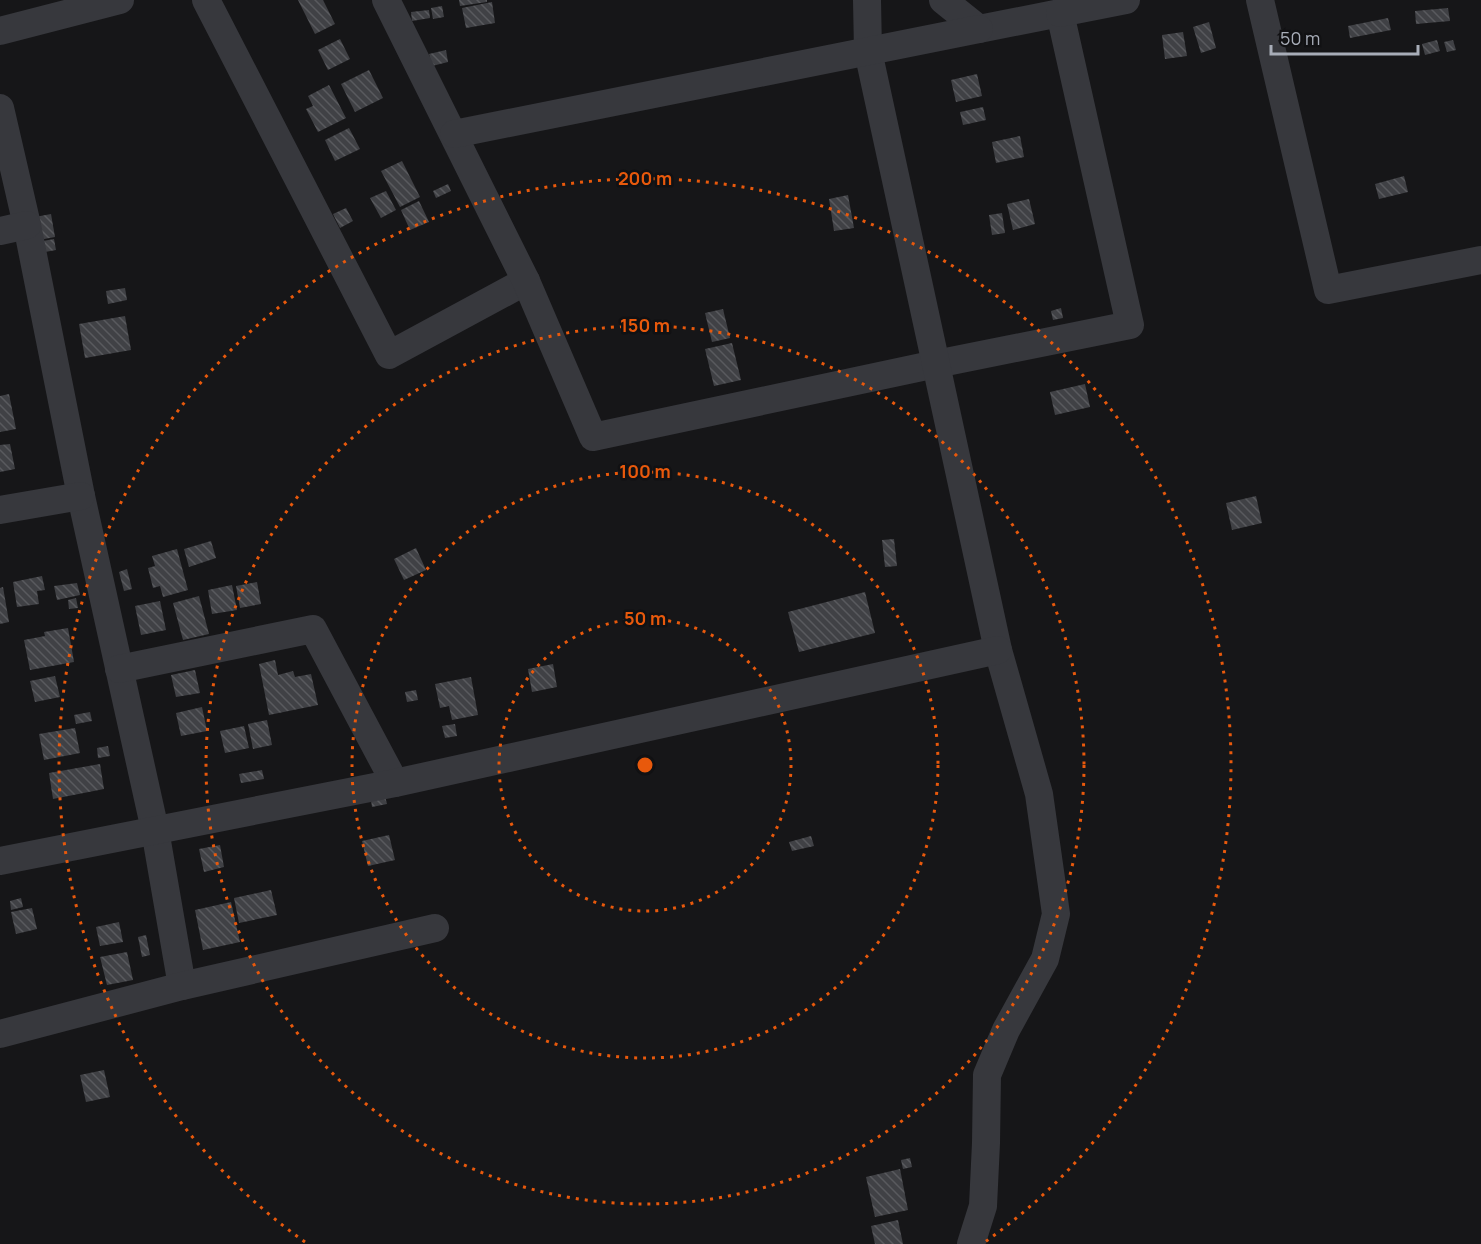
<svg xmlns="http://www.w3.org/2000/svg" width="1481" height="1244" viewBox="0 0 1481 1244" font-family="Manrope,sans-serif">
<defs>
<pattern id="building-back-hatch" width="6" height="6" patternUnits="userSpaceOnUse" patternTransform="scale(1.5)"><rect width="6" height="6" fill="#404145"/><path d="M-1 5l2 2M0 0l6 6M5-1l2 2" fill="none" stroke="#595a5e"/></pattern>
</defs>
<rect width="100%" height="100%" fill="#161618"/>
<g fill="url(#building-back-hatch)">
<path d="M298,0H323L335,24L315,34Z"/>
<path d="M459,0H487V2L460,6Z"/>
<path d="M492,2L495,23L466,28L462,8Z"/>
<path d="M442,6L444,17L433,19L431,8Z"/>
<path d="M1448,8L1450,21L1416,24L1415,11Z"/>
<path d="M429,10L430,18L412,21L411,12Z"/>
<path d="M1388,18L1391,30L1350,38L1348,26Z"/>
<path d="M1209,22L1216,48L1201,53L1193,27Z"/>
<path d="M1183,32L1187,56L1165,59L1162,35Z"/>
<path d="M340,39L350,59L328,70L318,50Z"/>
<path d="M1437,40L1440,51L1425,55L1422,44Z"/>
<path d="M1453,40L1456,50L1447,52L1444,42Z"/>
<path d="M446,50L448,62L432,66L429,54Z"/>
<path d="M369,70L383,98L355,112L341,84Z"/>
<path d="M977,74L982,96L956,102L951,80Z"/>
<path d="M329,85L346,118L318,132L306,109L313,106L308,96Z"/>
<path d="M983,107L986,120L963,125L960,112Z"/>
<path d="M349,128L360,149L335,161L325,140Z"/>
<path d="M1020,136L1024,157L996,163L992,142Z"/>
<path d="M402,161L420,197L400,207L381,171Z"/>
<path d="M1404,176L1408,192L1379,199L1375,184Z"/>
<path d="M448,184L451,191L436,198L433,191Z"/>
<path d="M386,191L396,210L381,218L370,198Z"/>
<path d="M848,195L854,228L834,231L829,199Z"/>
<path d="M1029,199L1035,224L1013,230L1007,204Z"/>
<path d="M419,201L429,222L410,230L401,210Z"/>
<path d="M346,208L353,221L340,228L333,214Z"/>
<path d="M1002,213L1005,233L992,235L989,215Z"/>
<path d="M51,214L55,237L39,240L35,217Z"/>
<path d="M54,239L56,250L45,252L43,241Z"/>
<path d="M125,288L127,300L108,304L106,291Z"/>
<path d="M1061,308L1063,318L1053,320L1051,311Z"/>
<path d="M723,309L730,338L712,342L705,313Z"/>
<path d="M125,316L131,350L85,358L79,324Z"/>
<path d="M732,343L741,380L714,386L705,349Z"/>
<path d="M1085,384L1090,407L1055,415L1050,392Z"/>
<path d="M9,394L16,429L0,432V396Z"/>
<path d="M10,444L15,469L0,472V445Z"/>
<path d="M1256,496L1262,523L1232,530L1226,503Z"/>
<path d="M894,539L897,566L885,567L882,540Z"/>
<path d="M211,541L216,558L189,567L184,549Z"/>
<path d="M416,548L426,570L404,580L394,559Z"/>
<path d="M177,549L188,590L163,597L160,586L153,588L148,568L155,566L152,556Z"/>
<path d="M127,569L132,589L124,591L119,572Z"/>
<path d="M42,576L45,590L37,591L39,604L17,607L13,582Z"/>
<path d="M257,582L261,604L240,608L236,586Z"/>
<path d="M77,583L80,595L57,600L54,586Z"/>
<path d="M232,585L237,610L212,614L208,590Z"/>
<path d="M3,587L9,622L0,624V588Z"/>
<path d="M865,592L875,633L799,652L788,612Z"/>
<path d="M199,596L209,634L183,640L173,603Z"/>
<path d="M76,598L78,608L69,609L68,600Z"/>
<path d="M160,601L166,630L141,635L135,606Z"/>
<path d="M68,628L74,662L30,670L24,640L45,636L44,632Z"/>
<path d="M275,660L278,675L293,671L295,677L311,674L318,705L269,715L259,664Z"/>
<path d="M553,664L557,687L532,692L528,669Z"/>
<path d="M195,670L200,693L176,697L171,675Z"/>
<path d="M55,676L60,697L35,702L30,681Z"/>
<path d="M471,677L478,715L452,720L449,706L440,708L435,684Z"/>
<path d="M416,690L418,700L407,702L405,692Z"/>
<path d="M202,707L207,731L181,736L176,713Z"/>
<path d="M90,712L92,721L76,724L74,715Z"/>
<path d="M267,720L272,745L253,749L248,724Z"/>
<path d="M455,724L457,736L445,738L442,726Z"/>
<path d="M244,726L249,748L225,753L220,731Z"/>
<path d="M75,728L80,753L44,760L39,734Z"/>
<path d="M108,746L110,756L98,758L97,748Z"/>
<path d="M100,764L104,789L53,799L49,773Z"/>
<path d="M262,770L264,779L241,783L239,774Z"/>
<path d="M385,796L387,804L372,807L371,800Z"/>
<path d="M389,835L395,860L368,866L362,841Z"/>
<path d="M811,836L814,846L792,851L789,842Z"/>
<path d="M220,845L224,867L204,872L199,849Z"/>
<path d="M271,890L277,915L239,923L234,898Z"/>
<path d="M21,898L23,907L11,910L10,901Z"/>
<path d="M231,902L240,942L203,950L195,910Z"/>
<path d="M32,908L37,929L16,934L11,912Z"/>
<path d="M119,922L123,942L100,946L96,927Z"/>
<path d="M146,935L150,955L142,957L138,937Z"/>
<path d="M127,952L133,980L107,985L100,957Z"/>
<path d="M104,1070L110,1097L86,1102L80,1075Z"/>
<path d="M910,1158L912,1167L903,1169L901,1160Z"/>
<path d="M900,1169L908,1210L875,1217L866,1177Z"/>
<path d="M898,1220L903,1244H875L871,1226Z"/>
</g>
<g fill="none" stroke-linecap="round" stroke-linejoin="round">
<g stroke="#37383d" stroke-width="28">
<path d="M206,0L389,355L526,281"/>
<path d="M386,0L526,281L593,437L936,364L1130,325L1060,13L979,29L943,0"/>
<path d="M867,0L868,51L998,650L1039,794L1056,914L1045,959L1006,1030L987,1075L986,1143L983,1206L971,1244"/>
<path d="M1260,0L1328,290L1481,260"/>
<path d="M1060,13L1126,0"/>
<path d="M0,31L120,0"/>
<path d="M0,108L27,225L81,496L155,830L182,986"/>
<path d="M454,134L979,29"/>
<path d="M0,231L27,225"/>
<path d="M0,510L81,496"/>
<path d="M119,669L313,629L395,783"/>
<path d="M0,861L395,783L998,650"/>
<path d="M0,1034L182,986L435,928"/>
</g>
</g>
<g fill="none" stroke="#e8590c" stroke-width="3" stroke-dasharray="3 6">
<circle cx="645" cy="765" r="146"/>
<circle cx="645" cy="765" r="293"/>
<circle cx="645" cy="765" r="439"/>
<path d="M305 1242A586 586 0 1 1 985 1242"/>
</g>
<circle cx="645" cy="765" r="9" fill="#e8590c" stroke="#111113" stroke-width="3"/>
<g font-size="18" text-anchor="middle" font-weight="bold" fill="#e8590c" stroke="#111113" stroke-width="5" stroke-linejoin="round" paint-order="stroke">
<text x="645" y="185">200 m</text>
<text x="645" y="332">150 m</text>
<text x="645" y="478">100 m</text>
<text x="645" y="625">50 m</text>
</g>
<path d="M1271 45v9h147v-9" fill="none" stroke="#a8adb8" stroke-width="3"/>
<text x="1280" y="45" font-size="18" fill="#a8adb8" stroke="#111113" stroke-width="4.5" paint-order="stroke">50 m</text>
</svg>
